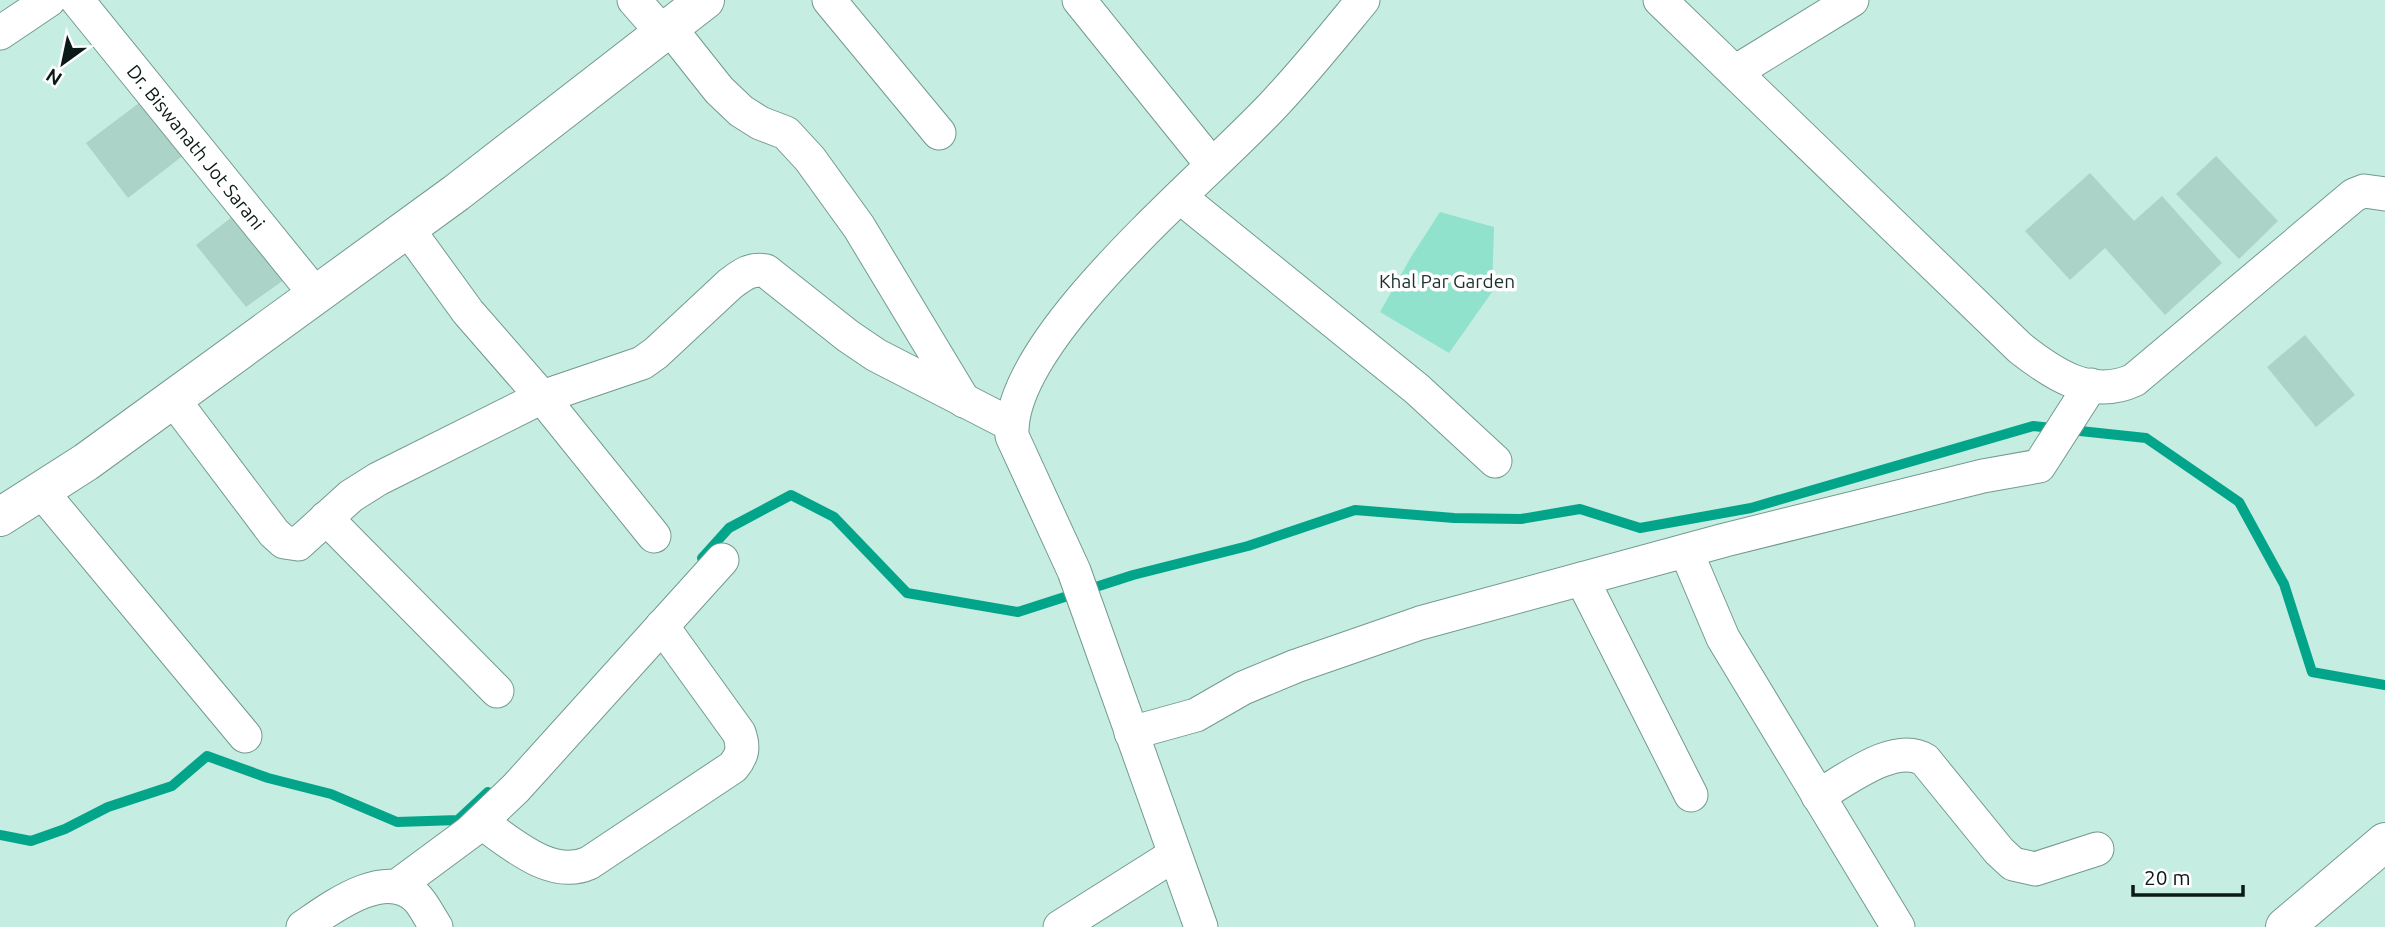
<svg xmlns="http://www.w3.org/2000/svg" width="2385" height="927" viewBox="0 0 2385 927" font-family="Ubuntu,sans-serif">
<rect width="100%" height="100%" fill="#c5ede1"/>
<path fill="#91e2cc" d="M1440,212L1494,227L1492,292L1449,353L1380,312L1411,257Z"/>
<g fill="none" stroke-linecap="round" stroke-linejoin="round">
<g stroke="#03a58a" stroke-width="10">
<path d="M702,558L729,528L791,495L834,517L907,593L1018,612L1133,575L1248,546L1355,510L1454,518L1521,519L1580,509L1640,528L1751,508L2033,426L2146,438L2239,502L2284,584L2312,672L2385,685"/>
<path d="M0,835L31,841L65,829L108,807L172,786L207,756L268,778L331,794L397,822L458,820L488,792"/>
</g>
</g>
<g fill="#acd3c7">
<path d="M147,97L189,151L128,198L86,143Z"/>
<path d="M2216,156L2278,221L2239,259L2176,194Z"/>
<path d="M2090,173L2134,221L2162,196L2222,263L2165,315L2105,248L2070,280L2025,231Z"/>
<path d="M237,213L288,277L246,307L196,245Z"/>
<path d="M2305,335L2355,395L2316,427L2267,367Z"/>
</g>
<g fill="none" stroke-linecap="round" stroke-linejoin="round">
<defs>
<g id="street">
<path d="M77,0L316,295"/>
<path d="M634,0L663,33"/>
<path d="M829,0L939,133"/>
<path d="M1079,0L1212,165"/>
<path d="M1660,0L2020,348C2053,374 2091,400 2134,380L2354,195L2364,191L2385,194"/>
<path d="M669,27L719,90L741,111L760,123L786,133L810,159L859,227L964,401"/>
<path d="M0,33L49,0"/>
<path d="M1735,72L1852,0"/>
<path d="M1180,197L1417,389L1495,461"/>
<path d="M407,228L468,312L542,397L654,536"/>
<path d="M173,399L274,533L284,542L298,544L351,496L378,479L542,397L642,363L656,353L730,284C742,275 750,268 766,271L848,336L876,355L1012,425"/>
<path d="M41,491L245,736"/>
<path d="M326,518L497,691"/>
<path d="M1686,551L1723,638L1898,927"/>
<path d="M1582,579L1691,795"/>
<path d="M1131,733L1196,715L1243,688L1296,666L1420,623L1725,540L1983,476L2039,466L2091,385"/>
<path d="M1818,796C1845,781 1895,741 1925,760L1999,851L2013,864L2035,869L2097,849"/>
<path d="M481,822C511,843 551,880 589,863L733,767C743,755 744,747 739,733L662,626"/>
<path d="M397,886L470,832L516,788L722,560"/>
<path d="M303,927C331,908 387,865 418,899C425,907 430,918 436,927"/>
<path d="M1060,927L1174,855"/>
<path d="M1201,927L1074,571L1012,436C1007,337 1212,173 1277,101C1307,69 1335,34 1363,0"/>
</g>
<g id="secondary">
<path d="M0,517L86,462L456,193L705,0"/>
<path d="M2285,927L2385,842"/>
</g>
</defs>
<use href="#street" stroke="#749a8f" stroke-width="35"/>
<use href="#secondary" stroke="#749a8f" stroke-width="40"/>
<use href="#street" stroke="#fff" stroke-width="33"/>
<use href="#secondary" stroke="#fff" stroke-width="38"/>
</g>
<g text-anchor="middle" stroke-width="7" stroke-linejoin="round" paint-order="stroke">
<g font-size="19" fill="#0b1a16" stroke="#fff">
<text transform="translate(196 147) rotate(51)" y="7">Dr. Biswanath Jot Sarani</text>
</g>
<g font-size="19" fill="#1b312b" stroke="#fff">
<text x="1447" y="288">Khal Par Garden</text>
</g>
</g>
<g transform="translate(63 63) rotate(213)" stroke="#ffffff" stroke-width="5" paint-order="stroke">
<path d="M0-5L12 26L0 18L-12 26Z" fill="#0b1a16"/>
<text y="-10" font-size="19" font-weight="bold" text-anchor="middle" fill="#0b1a16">N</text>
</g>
<path d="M2133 885v10h110v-10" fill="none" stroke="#0b1a16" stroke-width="3.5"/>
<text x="2144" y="885" font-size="21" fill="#0b1a16" stroke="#ffffff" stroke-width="5" paint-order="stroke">20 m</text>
</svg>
